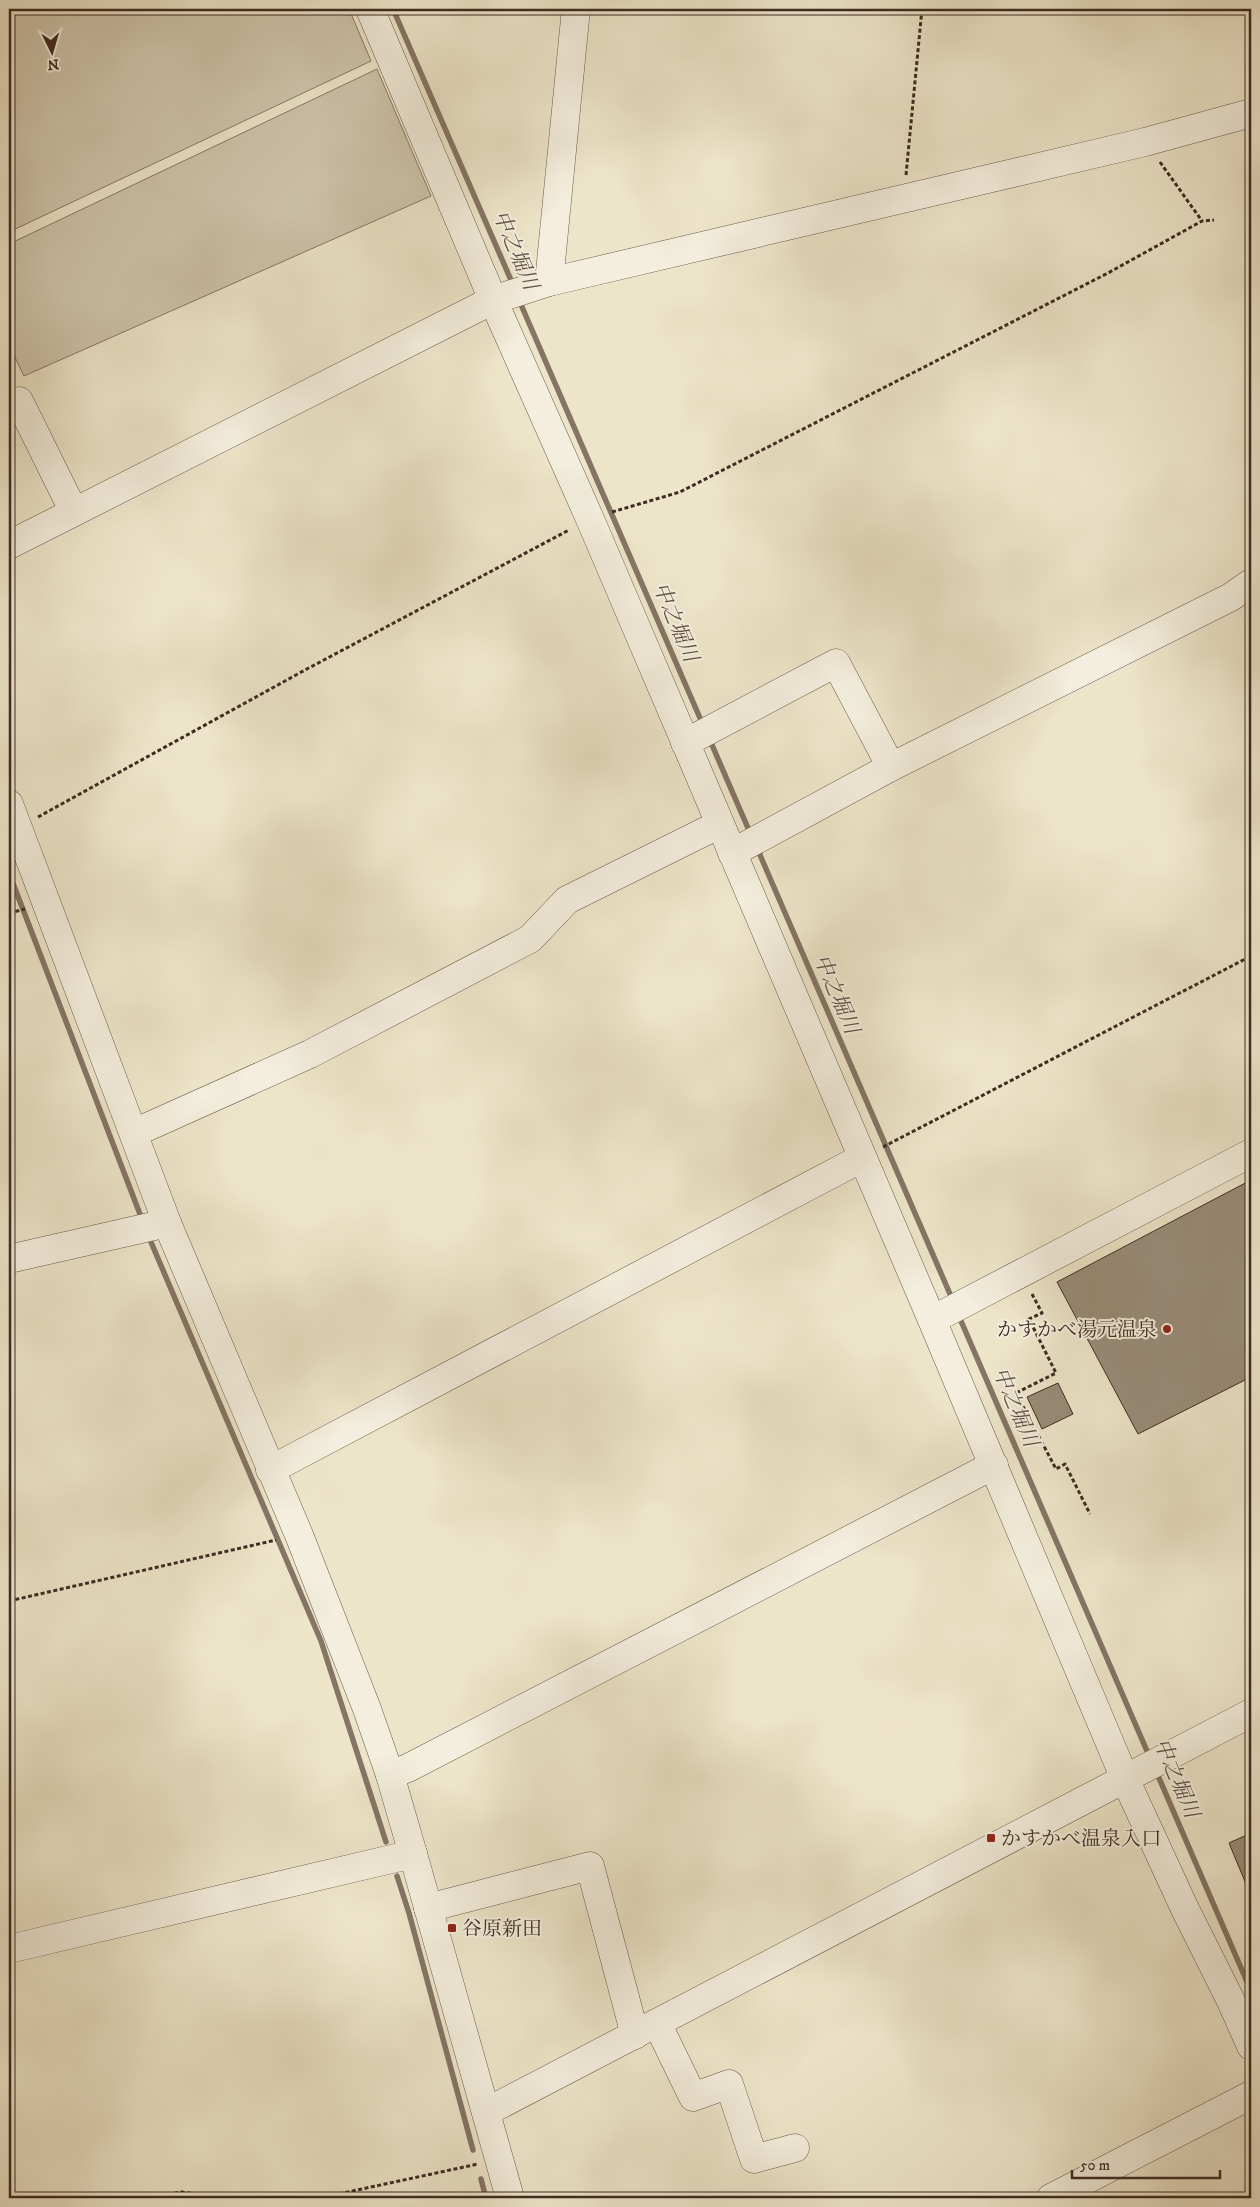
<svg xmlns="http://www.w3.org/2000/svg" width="1260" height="2207" viewBox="0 0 1260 2207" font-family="'IM FELL DW Pica','Noto Serif JP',serif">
<rect width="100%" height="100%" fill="#ede5ca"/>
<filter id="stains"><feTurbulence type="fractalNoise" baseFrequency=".004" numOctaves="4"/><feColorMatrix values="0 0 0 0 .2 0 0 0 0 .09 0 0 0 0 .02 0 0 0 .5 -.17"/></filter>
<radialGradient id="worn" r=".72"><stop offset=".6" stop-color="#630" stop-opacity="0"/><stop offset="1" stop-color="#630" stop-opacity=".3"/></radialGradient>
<g fill="#cfc5ad" stroke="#867868">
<path d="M9,9H349L371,61L9,232Z"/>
<path d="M377,69L431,196L24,376L9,345V244Z"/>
</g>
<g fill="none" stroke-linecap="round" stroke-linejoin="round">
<g stroke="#847565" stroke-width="5.5">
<path d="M393,9L514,287"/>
<path d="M519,300L703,725"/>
<path d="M709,738L751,835"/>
<path d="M757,848L953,1301"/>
<path d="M9,873L143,1222"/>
<path d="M148,1235L321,1641L386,1842"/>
<path d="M958,1314L1150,1758"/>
<path d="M1156,1771L1251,1991"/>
<path d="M397,1876L409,1913L473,2150"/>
<path d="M481,2179L486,2198"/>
</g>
</g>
<g fill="#998c79" stroke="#3e2b22">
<path d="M1251,1180V1377L1138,1434L1057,1282Z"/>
<path d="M1058,1383L1073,1414L1042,1429L1027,1397Z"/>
<path d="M1251,1833V1896L1229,1843Z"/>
</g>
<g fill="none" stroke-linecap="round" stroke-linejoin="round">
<defs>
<g id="minor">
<path d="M370,9L493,300L590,519L932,1320L1125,1779L1185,1909L1231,2001L1251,2046"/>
<path d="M549,282L576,9"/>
<path d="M9,407L19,401L74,512"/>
<path d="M9,545L493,300L549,282L1145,142L1251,113"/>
<path d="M685,743L836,663L891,767"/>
<path d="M9,804L167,1223L299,1535L367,1709L390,1775L413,1854L510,2198"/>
<path d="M732,853L891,767L1231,597L1251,583"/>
<path d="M134,1133L310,1054L530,939L567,900L720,824"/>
<path d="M9,1259L167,1223"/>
<path d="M932,1320L1251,1153"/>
<path d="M270,1470L862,1158"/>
<path d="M390,1775L408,1768L994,1465"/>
<path d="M428,1908L590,1866L635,2035"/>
<path d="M9,1949L413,1854"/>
<path d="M657,2023L693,2097L729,2084L754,2159L795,2148"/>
<path d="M486,2112L1251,1713"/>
<path d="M1051,2198L1251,2095"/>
</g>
</defs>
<use href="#minor" stroke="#6a5a4c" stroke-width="29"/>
<g stroke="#3e2b22" stroke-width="3" stroke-dasharray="4 2.5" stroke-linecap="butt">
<path d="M1250,91L1251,74"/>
<path d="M1160,162L1202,221"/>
<path d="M906,175L922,9"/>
<path d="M612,512L680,492L1108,273L1202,221L1214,220"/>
<path d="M38,817L305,670L569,530"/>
<path d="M9,913L25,909"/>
<path d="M883,1147L1251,956"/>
<path d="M1032,1294L1042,1313L1029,1319L1056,1373L1016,1393L1056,1469L1065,1464L1090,1514"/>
<path d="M9,1601L276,1540"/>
<path d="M142,2198L182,2192L222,2198"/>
<path d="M320,2198L478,2164"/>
</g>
<use href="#minor" stroke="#f3eedd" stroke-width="28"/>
</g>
<g fill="#8f2418" stroke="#f3eedd" stroke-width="2">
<circle cx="1167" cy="1329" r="5"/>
<rect x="986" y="1833" width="10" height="10" rx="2.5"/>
<rect x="447" y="1923" width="10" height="10" rx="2.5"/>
</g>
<g text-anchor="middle" stroke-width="4" stroke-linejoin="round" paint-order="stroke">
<g font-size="20" fill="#3e2b22" stroke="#f3eedd" text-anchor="start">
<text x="1157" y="1336" text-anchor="end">かすかべ湯元温泉</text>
<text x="1001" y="1845">かすかべ温泉入口</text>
<text x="462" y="1935">谷原新田</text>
</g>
<g font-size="21" font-style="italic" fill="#615043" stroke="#f3eedd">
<text transform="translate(516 250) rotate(67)" y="7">中之堀川</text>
<text transform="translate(676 622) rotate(67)" y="7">中之堀川</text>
<text transform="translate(837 994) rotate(67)" y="7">中之堀川</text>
<text transform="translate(1016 1407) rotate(67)" y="7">中之堀川</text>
<text transform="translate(1177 1778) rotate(67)" y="7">中之堀川</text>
</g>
</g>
<rect width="1260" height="2207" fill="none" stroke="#ede5ca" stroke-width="30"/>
<rect x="10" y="10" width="1240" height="2187" fill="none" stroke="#3e2b22" stroke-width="2.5"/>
<rect x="15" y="15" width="1230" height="2177" fill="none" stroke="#3e2b22"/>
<g transform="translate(52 52) rotate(175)" stroke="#f3eedd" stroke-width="4" paint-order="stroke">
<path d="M0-4L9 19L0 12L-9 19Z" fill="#3e2b22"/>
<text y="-8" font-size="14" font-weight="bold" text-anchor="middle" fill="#3e2b22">N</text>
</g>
<path d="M1072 2170v8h148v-8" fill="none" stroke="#3e2b22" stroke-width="2.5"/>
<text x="1080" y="2170" font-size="15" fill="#3e2b22" stroke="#f3eedd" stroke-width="4" paint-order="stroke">50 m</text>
<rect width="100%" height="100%" filter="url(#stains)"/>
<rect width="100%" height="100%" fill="url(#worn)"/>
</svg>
